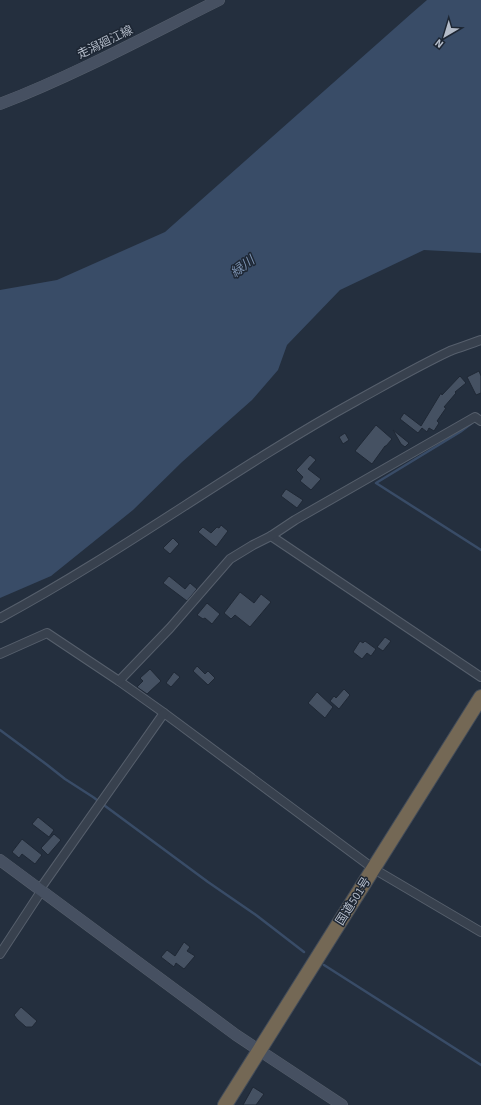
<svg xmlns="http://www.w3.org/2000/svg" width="481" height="1105" viewBox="0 0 481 1105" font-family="'Source Sans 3','Noto Sans JP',sans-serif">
<rect width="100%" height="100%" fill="#242f3e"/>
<path fill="#394c67" d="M427,0H481V253L424,250L340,290L287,345L278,370L252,400L182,462L133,510L51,576L0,598V290L57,280L165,232L412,13Z"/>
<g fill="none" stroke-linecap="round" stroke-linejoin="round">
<g stroke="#394c67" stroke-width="2.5">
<path d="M472,423L460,432L376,483L481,550"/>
<path d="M0,730L46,764L65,779L93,797L208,882L256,915L304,952"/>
<path d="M324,965L481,1065"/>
</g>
</g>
<g fill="#455162" stroke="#1f2835">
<path d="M479,371L481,376V393L476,395L467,377Z"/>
<path d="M460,376L466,383L455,392L456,393L444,407L446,408L437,421L439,423L434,431L429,428L427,432L422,428L418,433L400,419L404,413L421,426L441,393L442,395Z"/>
<path d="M376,425L392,439L386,446H385L372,464L355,451Z"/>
<path d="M393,430L409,443L405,447L401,444Z"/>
<path d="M345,433L349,440L343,444L339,437Z"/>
<path d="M310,455L316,460L308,469L321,479L311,490L300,481L303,477L296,470Z"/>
<path d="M286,489L303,500L297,508L281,496Z"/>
<path d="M221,525L228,531L216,547L198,532L203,527L211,533L217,527L219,528Z"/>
<path d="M173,538L179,544L170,554L163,548Z"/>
<path d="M169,576L185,589L190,583L197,589L187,601L163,583Z"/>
<path d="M240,592L254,603L261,594L271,602L250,627L235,615L231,619L224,613Z"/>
<path d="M207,603L220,614L212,624L205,618L203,619L197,615Z"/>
<path d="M385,637L391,641L383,651L377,647Z"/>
<path d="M360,641L363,643L365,641L376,649L371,656L367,653L362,659L353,652Z"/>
<path d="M197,666L205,674L208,671L215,678L208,685L193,671Z"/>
<path d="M150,669L161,681L147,694L137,687L143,681L140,678Z"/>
<path d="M174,672L180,677L171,687L166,683Z"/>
<path d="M344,689L350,695L339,709L330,701L334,696L336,698Z"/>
<path d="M317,692L333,707L325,718L308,703Z"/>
<path d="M38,817L54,830L49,837L32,824Z"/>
<path d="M54,834L61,840L48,855L41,848Z"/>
<path d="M22,839L42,855L35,864L22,854L19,858L12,852Z"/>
<path d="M184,942L190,947L187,951L195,956L184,969L176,963L174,967L161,957L167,950L175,956Z"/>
<path d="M21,1007L37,1021L32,1027H26L17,1019L14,1015Z"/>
<path d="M253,1087L264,1094L256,1105H243Z"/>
</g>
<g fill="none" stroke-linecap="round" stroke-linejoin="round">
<defs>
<g id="street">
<path d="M271,536L481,677"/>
<path d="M0,618C123,552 234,468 356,401C387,384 418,366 450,351C460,347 471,344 481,340"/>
<path d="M0,654L47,633L119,681L164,713L374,869L481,932"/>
<path d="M119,681L170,628L230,559L253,545L271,536L295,520L475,417L481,421"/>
<path d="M0,954L40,893V889L164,713"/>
</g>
<g id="secondary">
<path d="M0,104C75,75 147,36 219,0"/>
<path d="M0,860L236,1035L342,1105"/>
</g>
<path id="highway" d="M225,1105L481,697"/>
</defs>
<use href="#street" stroke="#565f6c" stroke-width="10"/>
<use href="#secondary" stroke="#565f6c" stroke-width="12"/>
<use href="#highway" stroke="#434c59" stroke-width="16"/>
<use href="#street" stroke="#38414e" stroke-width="8"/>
<use href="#secondary" stroke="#465061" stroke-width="11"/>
<use href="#highway" stroke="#746855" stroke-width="14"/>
</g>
<g text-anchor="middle" stroke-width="3" stroke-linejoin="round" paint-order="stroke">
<g font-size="12" fill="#b4bcc9" stroke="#1d2633">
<text transform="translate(105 42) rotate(-26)" y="4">走潟廻江線</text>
<text transform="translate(353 901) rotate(-58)" y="4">国道501号</text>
</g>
<g font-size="13" font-style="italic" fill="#7c92b1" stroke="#1d2633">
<text transform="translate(242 266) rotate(-37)" y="5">緑川</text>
</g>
</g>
<g transform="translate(445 36) rotate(218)" stroke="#1d2633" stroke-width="3" paint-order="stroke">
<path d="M0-3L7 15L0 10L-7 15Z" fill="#b4bcc9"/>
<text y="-6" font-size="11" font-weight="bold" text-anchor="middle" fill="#b4bcc9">N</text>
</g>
</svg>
